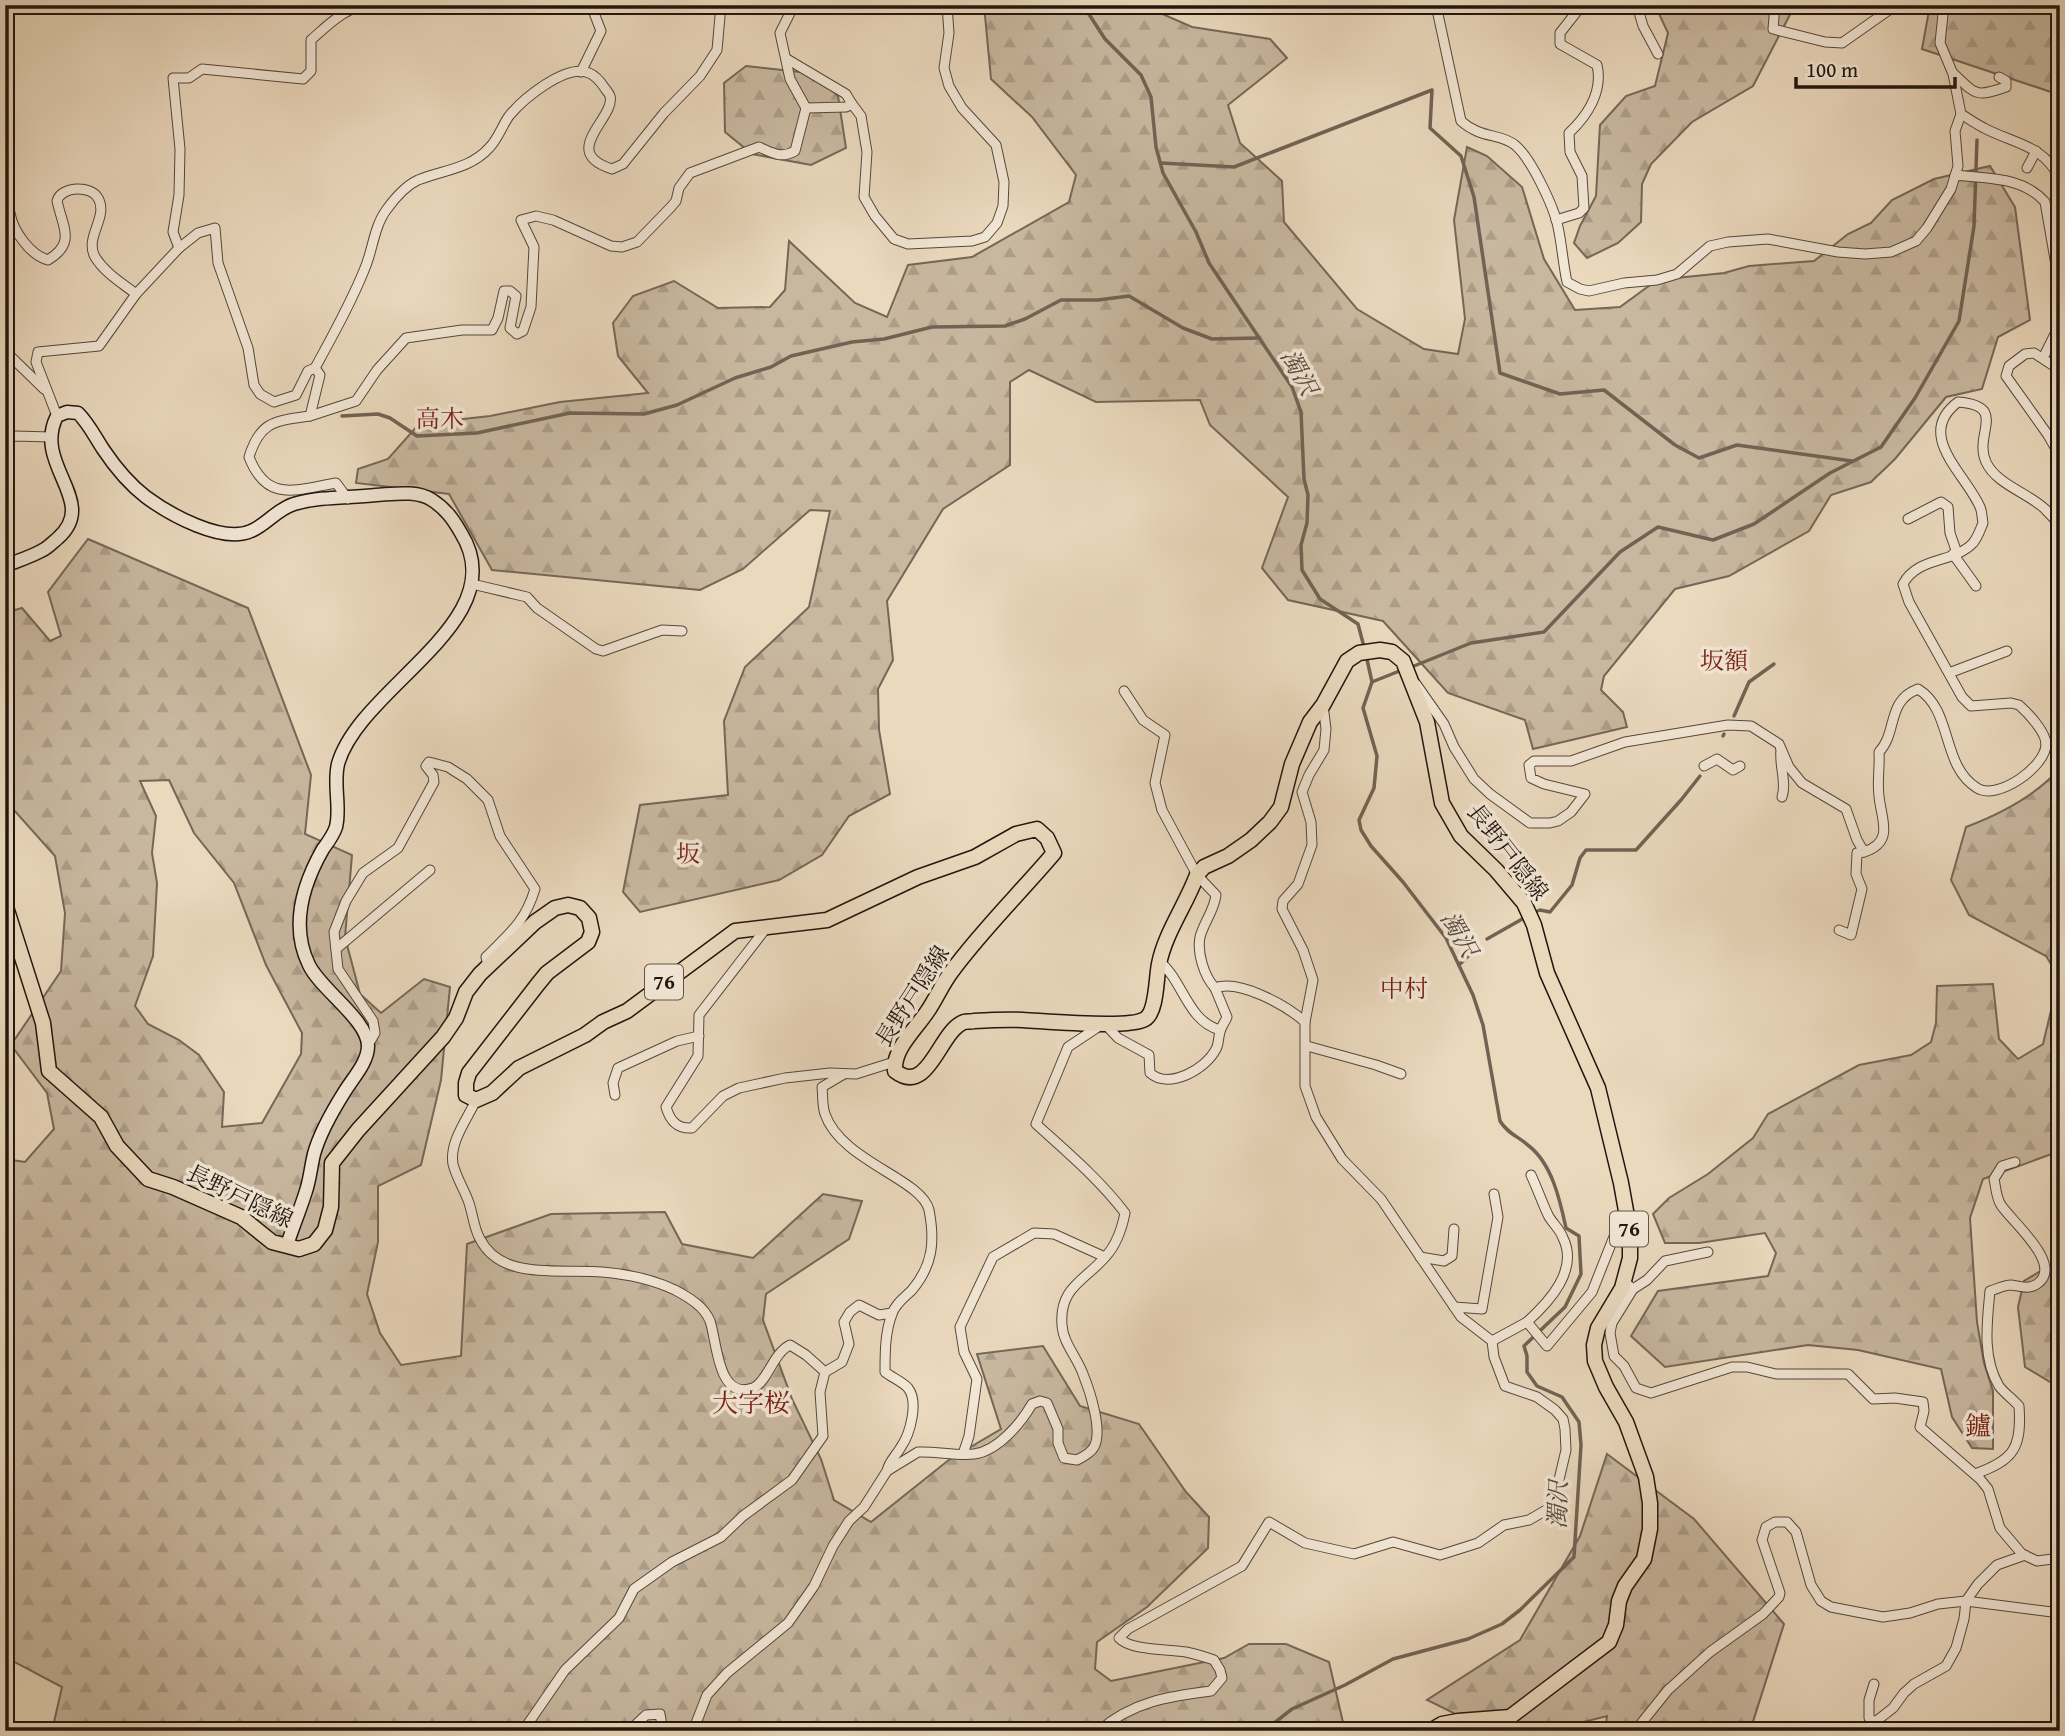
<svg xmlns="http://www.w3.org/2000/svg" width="2065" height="1736" viewBox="0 0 2065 1736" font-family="'Gentium Book Plus','Noto Serif JP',serif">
<defs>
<pattern id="forest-firs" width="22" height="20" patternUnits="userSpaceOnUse" patternTransform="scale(1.75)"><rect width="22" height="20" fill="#c9b8a0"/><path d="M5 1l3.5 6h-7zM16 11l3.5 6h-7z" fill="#ac9d89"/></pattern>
</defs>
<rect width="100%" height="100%" fill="#ebd9be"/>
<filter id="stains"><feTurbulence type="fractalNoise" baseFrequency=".00286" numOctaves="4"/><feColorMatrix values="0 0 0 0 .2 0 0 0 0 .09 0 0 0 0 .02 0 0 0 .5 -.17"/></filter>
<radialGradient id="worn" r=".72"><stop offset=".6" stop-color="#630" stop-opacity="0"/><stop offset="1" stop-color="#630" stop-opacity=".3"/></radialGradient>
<g fill="url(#forest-firs)" stroke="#756758" stroke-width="2" fill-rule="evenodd">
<path d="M984,5H1142L1192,27L1270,39L1287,58L1228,105L1240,143L1282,181L1284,222L1357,309L1424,349L1458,354L1465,319L1454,220L1467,147L1487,156L1522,187L1544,259L1575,310L1620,307L1657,280L1724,273L1749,266L1814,261L1848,234L1871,223L1892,200L1934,179L1990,166L2015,207L2030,320L1998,337L1982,389L1946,397L1895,459L1871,482L1831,495L1809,531L1729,576L1675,589L1604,676L1601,690L1623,712L1627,727L1533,749L1525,720L1448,693L1383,621L1288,600L1262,568L1288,497L1210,425L1200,400L1096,402L1029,370L1010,382V465L943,509L887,601L893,660L878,689L879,730L890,794L849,816L822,855L779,880L640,912L623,892L640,805L728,795L724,721L745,667L809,607L830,511L810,510L743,569L700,590L492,570L449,494L356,483L358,469L388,459L419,424L490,416L560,402L648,393L618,356L613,323L633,296L674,281L718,308L770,307L785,290L789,241L855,303L887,317L908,265L972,257L1069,202L1076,175L1032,117L991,79Z"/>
<path d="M1655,5H1795L1753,86L1692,122L1651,164L1642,184L1641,222L1618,243L1587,258L1574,243L1580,226L1596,196L1600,125L1626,96L1655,86L1668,33Z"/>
<path d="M1930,5H2060V95L1922,49Z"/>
<path d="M746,66L818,74L838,96L846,148L811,165L752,154L725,132L724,83Z"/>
<path d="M88,539L248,608L311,775L305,834L352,855L345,937L360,994L381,1013L424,979L450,987L441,1080L421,1165L378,1186V1242L367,1294L380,1333L401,1365L461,1356L467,1244L551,1214L665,1212L682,1244L753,1258L823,1194L862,1201L849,1239L766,1294L763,1320L792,1399L821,1459L834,1500L871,1522L950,1459L1001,1429L977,1354L1043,1346L1080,1406L1139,1424L1186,1492L1209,1517L1208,1548L1147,1607L1097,1642L1095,1669L1111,1681L1224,1658L1249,1644H1286L1329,1662L1345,1731H52L62,1687L5,1657V1159L25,1162L54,1129L47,1093L11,1045L61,971L65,913L55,856L14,810L5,807V613L22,608L50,641L61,636L48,592ZM169,780L194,833L234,883L266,965L302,1033L301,1054L262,1123L222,1127L224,1092L199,1055L179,1040L148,1024L135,1006L153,956L157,883L152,853L156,816L140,781Z"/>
<path d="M2060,768V1151L1983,1179L1970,1218L1977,1322L1984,1363L1993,1391V1449L1972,1448L1952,1417L1941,1369L1858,1350L1808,1345L1665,1367L1631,1336L1658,1291L1768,1276L1776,1253L1765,1233L1699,1243H1665L1653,1214L1669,1198L1708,1174L1753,1138L1768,1114L1859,1065L1911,1055L1931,1042L1936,1023L1937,986L1993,984L1999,1039L2018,1059L2043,1044L2059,977L2046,956L1969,915L1951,880L1966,827C2000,814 2036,796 2060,768Z"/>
<path d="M2060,1271V1388L2025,1367L2018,1307L2024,1281L2039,1272Z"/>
<path d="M1607,1454L1694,1519L1784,1624L1750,1731H1605L1607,1716L1548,1731H1490L1427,1700L1520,1640L1580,1536Z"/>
</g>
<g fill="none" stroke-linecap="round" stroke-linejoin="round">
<g stroke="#716354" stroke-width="3.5">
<path d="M1083,5L1105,39L1141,75L1151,97L1156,147L1163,173L1196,232L1209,263L1292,387L1301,412L1304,479L1308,495L1307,523L1301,545L1302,570L1320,599L1358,624L1364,647"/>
<path d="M1161,163L1234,167L1432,90L1430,128L1461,156L1474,197L1500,373L1560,394L1604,390L1675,445L1699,458L1737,445L1852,461"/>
<path d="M342,416L378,414L390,418L417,436L477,433L570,413L644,414L677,405L735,378L771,367L791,356L852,342L884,339L932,327L1005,326L1025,319L1061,300H1098L1129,296L1183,328L1212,339L1259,338"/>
<path d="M1409,668L1471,643L1544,632L1620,552L1658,527L1713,540L1754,524L1830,473L1881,447L1915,398L1959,321L1974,226L1977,140"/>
<path d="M1372,682L1402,670"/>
<path d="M1734,716L1749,682L1774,664"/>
<path d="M1723,736L1724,734"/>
<path d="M1535,912L1540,910L1550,912L1572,885L1580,858L1586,850H1636L1681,800L1700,776"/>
<path d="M1487,939L1524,918"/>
<path d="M1459,965L1470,954"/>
<path d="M1264,1731L1292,1709L1345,1685L1393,1659L1468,1639L1502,1624L1520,1610L1574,1557L1581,1445L1579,1422L1562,1397L1537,1386L1527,1372V1356L1524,1346L1565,1307L1581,1274L1579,1236L1566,1228C1560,1200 1552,1164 1529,1146C1518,1136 1508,1134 1500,1121L1483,1025L1473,995L1446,938L1403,882L1371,846L1361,830L1359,820L1374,788L1377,756L1363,708L1372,682L1366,655"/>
</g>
<defs>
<g id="street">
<path d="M1436,5L1461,121C1481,139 1500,133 1515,145C1531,158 1554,207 1558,227C1562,245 1563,264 1567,282L1580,289L1589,291L1624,283L1657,280L1677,274L1710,246L1728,242L1768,239L1838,252L1865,254L1891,252L1916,241L1927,228L1951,189L1958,166L1955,131L1961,114L1953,74L1940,43L1944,5"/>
<path d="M1637,5L1643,26L1658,54"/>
<path d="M1775,5L1773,29L1825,42L1842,43L1896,5"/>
<path d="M787,59L846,94L852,104"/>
<path d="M581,72L601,31L591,5"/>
<path d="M1954,74C1977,96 1976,97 2006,87V81L1999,77"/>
<path d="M806,108L846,107L852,104L861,116L867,152L864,197L875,216L894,239L908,244L972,241L985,237L997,223L1003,206L1004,182L996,145L962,108L949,86L944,68L949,33L947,5"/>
<path d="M1961,114C1969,119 1976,124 1984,128C2014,144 2043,144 2060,179"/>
<path d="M2027,168L2036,151"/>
<path d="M1955,175C1987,179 2022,176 2045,202L2060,288"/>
<path d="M5,180C12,190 7,201 10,213C13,231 30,255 48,260C76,243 63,228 57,201C61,186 91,185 98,198C109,217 84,237 95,257C105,273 122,283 136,294"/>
<path d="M1556,220L1579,213L1584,208L1582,176L1570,152L1569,133C1588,115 1603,91 1597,65L1560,44V33L1582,5"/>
<path d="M179,248L173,232L179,195L180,149L173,78H189L202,69L303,79L311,71V40C327,26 347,5 370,5"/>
<path d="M5,351L44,389"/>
<path d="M2043,358L2060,324"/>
<path d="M315,368L320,375L310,416C275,421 260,421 249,457C267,503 295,490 336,483L348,499"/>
<path d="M2060,370L2034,353L2025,354L2009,366L2006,376L2048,435L2060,456"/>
<path d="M57,416L36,362L38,352L99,346L136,294L179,248L198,233L215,228L218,263L248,348L254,385L260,394L274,402L296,395L308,371L315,368C333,335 351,303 365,268C373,249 374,226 387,209C395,198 405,186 418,180C443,170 470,169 489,148C498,139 502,126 509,116C523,99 566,63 589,73C596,76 600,81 604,87C606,90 609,93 610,96C616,118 558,152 612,169L623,164L664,113L700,76L717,50L721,5"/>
<path d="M310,416L356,401L377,370L406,338L462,330H492L498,318L504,291H510L516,296L510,328L517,334L523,331L531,307L534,247L521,220L536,216L553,220L611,246L622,247L637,242L670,208L676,201L679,188L690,173L759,147C773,153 781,159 795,151L806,108L790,79L780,33L794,5"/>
<path d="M5,438L14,436L51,437"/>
<path d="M1908,519L1941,502L1948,507L1950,533L1957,553"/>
<path d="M1953,554L1976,586"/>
<path d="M472,584L527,597L537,608L596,649L603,651L662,630L682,631"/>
<path d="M1949,673L2007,651"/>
<path d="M1416,684L1444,724L1454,747L1474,779L1490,794L1530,823H1550L1558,821L1571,812L1585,794L1544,784L1531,778L1529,765L1534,761H1571L1625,742L1728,725L1751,726L1779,744L1789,767L1802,783L1846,809L1857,840L1864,852C1895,842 1881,819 1879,796C1877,782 1880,766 1879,752C1898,732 1886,701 1918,689C1953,710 1941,766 1977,788C1997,801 2046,767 2046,744C2046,732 2028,713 2019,705L2011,703L1971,706L1962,697L1909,602L1903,584C1918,556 1953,564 1973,543C1978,537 1980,530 1983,523C1982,518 1982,511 1980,507C1966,474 1914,435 1958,402C2009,406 1973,434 1986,462C1996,484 2028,493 2045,509C2050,514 2055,520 2060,525"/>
<path d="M1124,691L1143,720L1165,735L1155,783L1162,810L1197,875L1216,895C1214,911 1204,922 1200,937C1197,953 1204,976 1215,988"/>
<path d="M2046,743L2060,744"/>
<path d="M1781,750C1779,766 1787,782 1782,797"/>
<path d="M1704,766L1717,759L1733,770L1740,766"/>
<path d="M767,927L699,1015L698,1056L666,1107C670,1121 677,1129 692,1128L723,1096L739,1088L785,1078L830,1073L856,1074L894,1062"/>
<path d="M1839,930L1851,935L1862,889L1856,874L1857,853L1864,852"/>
<path d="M336,949L430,870"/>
<path d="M1159,961C1183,980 1187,1021 1220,1030"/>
<path d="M368,1045L375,1033L373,1021L338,969L334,932L346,901L363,873L398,848L434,782L433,775L426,766L429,762L448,767L467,779L488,800L500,836L535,889C525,922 510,933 486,957L488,966"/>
<path d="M1307,1046L1376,1065L1401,1074"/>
<path d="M844,1074L822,1087C823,1095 822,1106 825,1114C841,1161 922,1179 929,1210C935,1241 933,1265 912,1290C905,1297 895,1304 892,1314C885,1332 885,1353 885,1372C891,1377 903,1382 908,1388C919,1402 910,1434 901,1447C896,1456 889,1461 887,1471"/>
<path d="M615,1095L613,1083L618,1068L677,1041L699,1036"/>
<path d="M476,1100C468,1118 449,1142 453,1164C456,1177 465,1191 469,1203C473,1215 474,1229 480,1239C502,1282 563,1268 602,1272C626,1274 654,1280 675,1290C688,1297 704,1306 710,1321C717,1340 717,1401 753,1388C767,1383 773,1353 790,1345L806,1355L825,1372L842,1362L849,1344L844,1322L850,1312L859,1305L879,1315L892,1313"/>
<path d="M1420,1257L1444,1261L1452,1256L1454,1229"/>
<path d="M1624,1281L1633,1289L1612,1323L1610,1333L1614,1356L1624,1366L1636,1388L1651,1393L1732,1367H1747L1776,1374H1848L1873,1399L1895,1398L1923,1402L1924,1411L1920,1427L1980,1479L1988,1489L2000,1528L2022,1554L2037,1561L2060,1558"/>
<path d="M1633,1289L1647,1280L1665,1261L1708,1252"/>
<path d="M1454,1307L1482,1309L1498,1217L1494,1194"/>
<path d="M1527,1322C1549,1302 1579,1270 1563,1238C1560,1229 1552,1223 1548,1215C1542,1202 1537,1188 1531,1175"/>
<path d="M1492,1341L1527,1322L1547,1346L1592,1292L1617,1229L1627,1218"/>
<path d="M963,1454L969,1436L977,1379L964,1352L960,1327L993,1257L1034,1233L1054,1234L1105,1257"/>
<path d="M1975,1474C2014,1460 2022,1448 2019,1406C2013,1399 2004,1393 1999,1386C1982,1358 1987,1322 1990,1291C1997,1289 2004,1285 2011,1285C2021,1286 2028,1290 2037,1284C2065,1265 2011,1221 2001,1205C1996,1198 1996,1187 1994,1179L2002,1166L2015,1162"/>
<path d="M1874,1684L1869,1700V1718L1875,1722L1893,1708L1904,1693L1914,1684L1946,1666L1956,1648L1964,1619L1966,1601L1978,1584L1997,1565L2025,1555"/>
<path d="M523,1731L565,1670L619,1618L634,1589L672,1562L721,1537L743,1516L792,1480L823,1436L820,1392L825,1372"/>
<path d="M629,1731L646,1715L660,1714L663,1731"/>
<path d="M693,1731L707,1695L727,1673L788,1623L814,1586L833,1546L849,1521L864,1507L887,1471L918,1452C936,1451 956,1456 974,1454C998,1451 1021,1423 1032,1404L1040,1401L1047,1403L1058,1429V1443L1064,1458L1077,1460C1083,1457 1091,1453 1094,1447C1103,1431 1090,1391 1083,1374C1077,1357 1063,1343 1062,1325C1059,1287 1085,1281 1106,1256C1117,1244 1122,1228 1125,1213C1099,1179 1067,1152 1036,1124L1068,1047L1104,1023L1118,1038L1149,1055L1150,1073C1169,1090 1206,1069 1216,1049C1219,1044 1218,1038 1220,1032C1221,1027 1225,1022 1227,1017L1215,988C1239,979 1286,1005 1305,1022"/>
<path d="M1099,1731C1131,1702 1170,1696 1211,1691L1222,1678L1220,1670L1214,1660C1205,1657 1196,1654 1186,1652C1169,1649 1131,1651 1119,1638L1128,1629L1242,1566L1269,1522L1305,1543L1354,1554L1393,1542L1440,1555L1478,1543L1504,1525L1529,1520L1548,1509L1558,1484L1566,1450L1565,1429L1563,1419L1555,1410L1537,1397L1505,1386L1494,1357L1492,1341L1461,1317L1381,1199L1342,1159L1316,1117L1305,1086V1022L1313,980L1303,950L1282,909L1283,901L1298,884L1312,845L1311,822L1302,792L1309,775L1324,750L1326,729L1323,705"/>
<path d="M1635,1731L1668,1690L1710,1652L1763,1614L1779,1597L1780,1593L1762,1540L1766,1527L1775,1522H1787L1796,1532L1811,1585L1821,1601L1831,1607L1883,1617L1910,1613L1938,1604L1966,1601L2060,1613"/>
</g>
<path id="secondary" d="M5,566C17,561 30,557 41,551C48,548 53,542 58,538C100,501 32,465 57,416L67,412L78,413C89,424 95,437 103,449C115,467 129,484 146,497C169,514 222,544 251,531C266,525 277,509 294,504C321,496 349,498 376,495C394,494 417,490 432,500C446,509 453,519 461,533C516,621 360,686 338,764C333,785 341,807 336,827C333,836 328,842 323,849C303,884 290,926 309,965C321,990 368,1020 368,1046C368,1062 353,1078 345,1091C333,1110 320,1132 314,1154C311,1166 310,1179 306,1191C300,1210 293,1227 287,1245"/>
<path id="primary" d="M5,904L43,1023L49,1071L101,1117L117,1146L148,1179L173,1187L241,1217L272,1242L299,1249L314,1244L325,1230L331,1207L332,1163L358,1130L443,1037L456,1018L466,992L480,974L535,922L555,908L568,905L580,908L589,918L592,932L588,942L547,973L538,984L469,1073L466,1083V1095L476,1100L492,1093L519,1068L585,1035L603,1022L627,1011L735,931L827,920L918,877L975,857L1016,834L1037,829L1047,838L1054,853C1021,892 982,930 952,971C942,984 936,999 927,1012C915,1030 893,1049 895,1071C929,1097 939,1031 964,1022C967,1021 971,1022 974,1021C990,1020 1007,1019 1023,1020C1045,1021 1130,1029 1145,1019C1157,1012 1156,978 1159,964C1165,933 1186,905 1197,875L1204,867L1228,856L1251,840L1270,822L1281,807L1292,764L1310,722L1323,705L1347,661L1359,653L1380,650L1392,652L1403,661L1427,722L1442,803L1461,836L1496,870L1524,903L1534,925L1547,973L1598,1088L1621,1183L1630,1233V1258L1622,1288L1598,1328L1594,1345L1595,1361L1606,1387L1626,1422L1646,1477L1650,1503V1529L1644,1559L1625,1586L1619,1601L1616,1625L1609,1642L1510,1717L1458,1721L1442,1724L1430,1731"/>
</defs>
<use href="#street" stroke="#54473b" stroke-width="11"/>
<use href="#secondary" stroke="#21160f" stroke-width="15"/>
<use href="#primary" stroke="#21160f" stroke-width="17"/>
<use href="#street" stroke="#f2e6d5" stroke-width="9"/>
<use href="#secondary" stroke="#f2e6d5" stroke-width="12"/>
<use href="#primary" stroke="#ebd9be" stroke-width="14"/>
</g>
<g text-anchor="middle" stroke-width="7" stroke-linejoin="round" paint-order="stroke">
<g fill="#f2e6d5" stroke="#60544a" stroke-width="2">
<rect x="645" y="964.5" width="38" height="35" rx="5"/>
<rect x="1610" y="1211.5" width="38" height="35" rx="5"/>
</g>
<g font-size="21" font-weight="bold" fill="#21160f">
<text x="664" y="989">76</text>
<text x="1629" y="1236">76</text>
</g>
<g font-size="23" fill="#21160f" stroke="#f2e6d5">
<text transform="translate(1508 852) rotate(52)" y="8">長野戸隠線</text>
<text transform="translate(912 996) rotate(-57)" y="8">長野戸隠線</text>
<text transform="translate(240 1196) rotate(26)" y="8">長野戸隠線</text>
</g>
<g font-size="24" font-style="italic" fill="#564a3d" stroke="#f2e6d5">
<text transform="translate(1299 372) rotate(61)" y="8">濁沢</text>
<text transform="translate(1459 934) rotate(60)" y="8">濁沢</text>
<text transform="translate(1558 1505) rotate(-88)" y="8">濁沢</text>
</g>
<g font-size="24" fill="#7a1f14" stroke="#f2e6d5">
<text x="440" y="427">高木</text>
<text x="1724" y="669">坂額</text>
<text x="688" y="862">坂</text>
<text x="1404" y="997">中村</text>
</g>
<g font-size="26" fill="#7a1f14" stroke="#f2e6d5">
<text x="751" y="1412">大字桜</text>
<text x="1978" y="1435">鑪</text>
</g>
</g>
<rect width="2065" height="1736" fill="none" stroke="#ebd9be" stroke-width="28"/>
<rect x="7" y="7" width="2051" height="1722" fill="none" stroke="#21160f" stroke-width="3.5"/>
<rect x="14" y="14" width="2037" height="1708" fill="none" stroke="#21160f" stroke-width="2"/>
<path d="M1796 77v10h159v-10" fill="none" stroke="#21160f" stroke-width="3.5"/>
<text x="1806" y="77" font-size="21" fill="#21160f" stroke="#f2e6d5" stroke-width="5" paint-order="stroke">100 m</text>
<rect width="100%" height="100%" filter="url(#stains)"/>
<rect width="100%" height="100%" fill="url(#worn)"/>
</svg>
